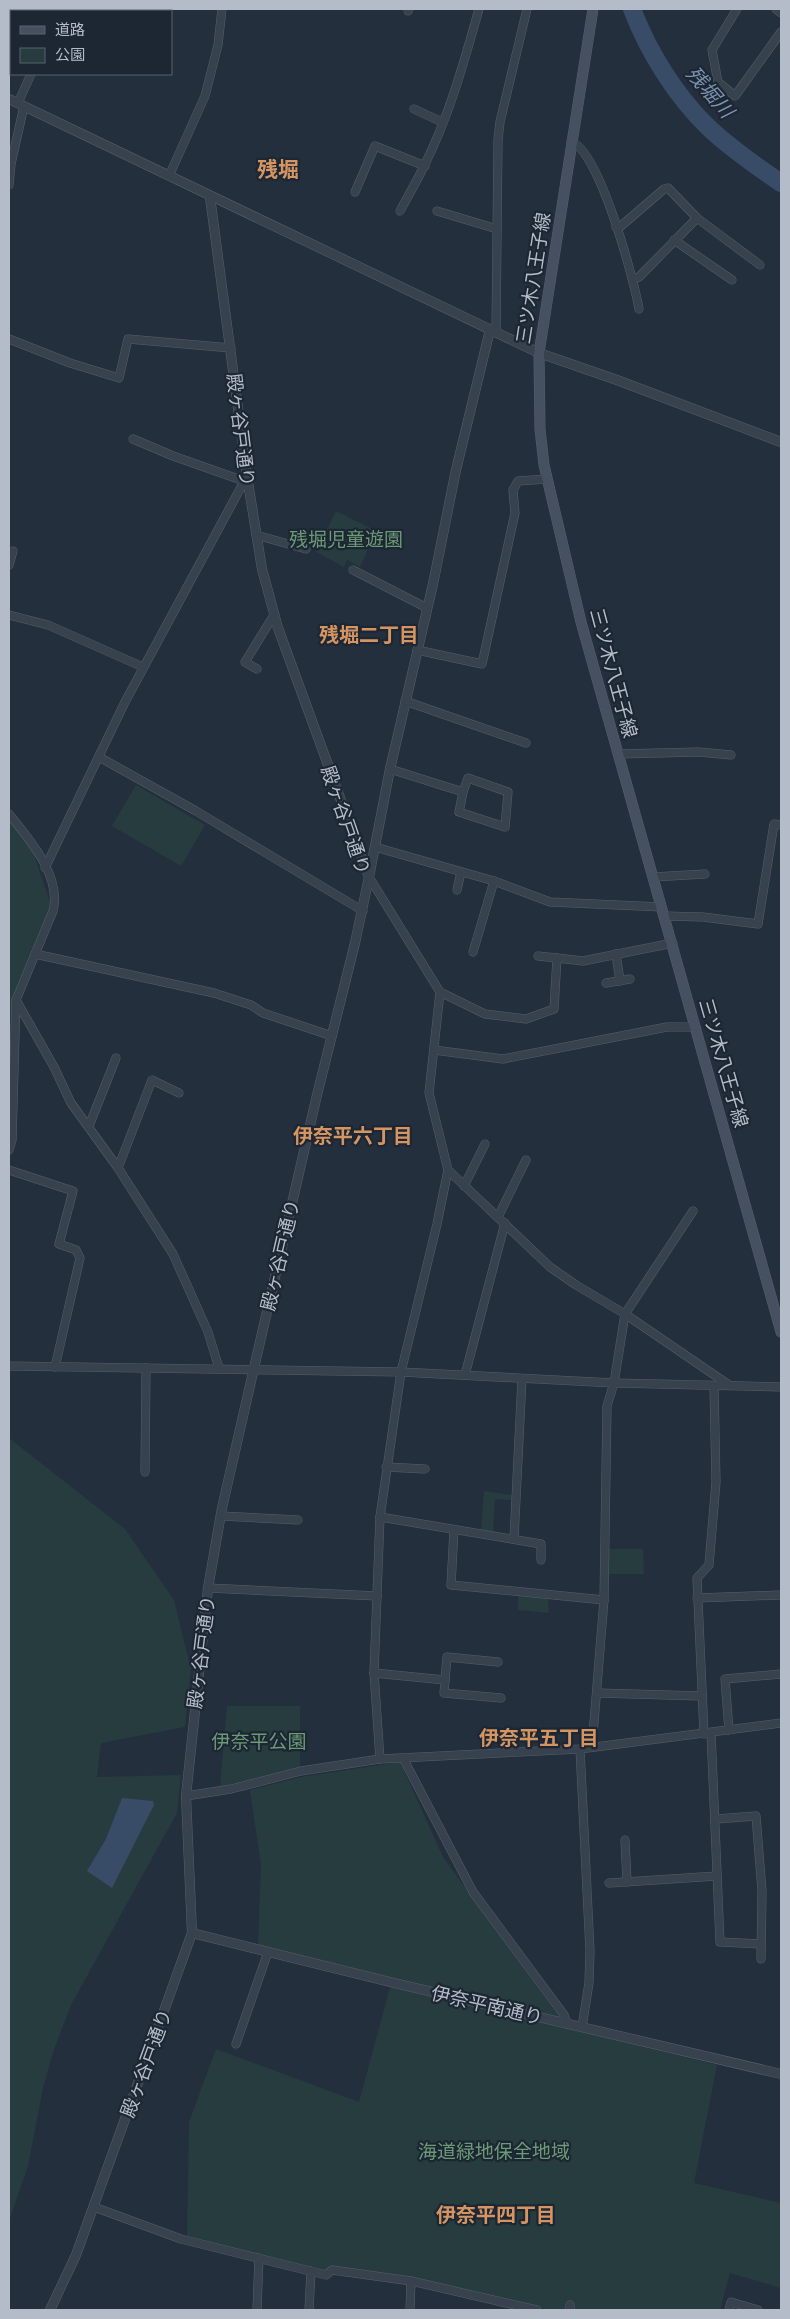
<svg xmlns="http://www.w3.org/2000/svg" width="790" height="2319" viewBox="0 0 790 2319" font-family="'Exo 2','Noto Sans JP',sans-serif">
<rect width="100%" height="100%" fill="#242f3e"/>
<g fill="#263c3f">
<path d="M336,511L376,531L360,567L347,560L344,567L316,552Z"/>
<path d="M136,785L205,825L181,866L112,826Z"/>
<path d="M9,821L29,840L53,911L16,1000L9,1066Z"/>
<path d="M9,1438L125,1529L174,1600L191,1669L185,1727L101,1743L97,1777L181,1775L177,1813L72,2003L54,2049L43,2088L28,2166L9,2221Z"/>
<path d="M484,1491L512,1495V1500L495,1499L493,1533L481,1530Z"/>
<path d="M609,1549H643L644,1574H609Z"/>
<path d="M518,1595L548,1598L549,1613L518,1610Z"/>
<path d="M227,1706H300V1767L220,1787Z"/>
<path d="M400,1762L443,1857L567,2028L717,2065L694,2183L781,2203V2288L730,2273L720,2310H550L411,2278L330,2268L328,2274L187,2236L189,2122L216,2049L359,2102L392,1980L258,1947L261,1865L250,1790L301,1777Z"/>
</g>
<path fill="#394c67" d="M122,1798L153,1801L154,1805L112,1888L87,1871L106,1839Z"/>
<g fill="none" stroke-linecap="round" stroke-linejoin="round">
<path stroke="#394c67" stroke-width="18" d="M632,9C648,51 675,95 708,127C730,148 756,166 781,183"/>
<defs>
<g id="minor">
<path d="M737,9L712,50L718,82L735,96L781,32"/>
<path d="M776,9L781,13"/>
<path d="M43,11L44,9"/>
<path d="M113,11L141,9"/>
<path d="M408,11L409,9"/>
<path d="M9,20H11"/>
<path d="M18,103L31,74"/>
<path d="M414,109L442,122"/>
<path d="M571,142C599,149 634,280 639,309"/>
<path d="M169,176L205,96L218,45L222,9"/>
<path d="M9,185L11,164L24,106"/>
<path d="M355,192L375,146L425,166"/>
<path d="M400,211C408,196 417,181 424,166C449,117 464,62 479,9"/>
<path d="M437,211L497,229"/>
<path d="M697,218L760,265"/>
<path d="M616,227L621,226L664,189L668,188L697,218L639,277L634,279"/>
<path d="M674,240L732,280"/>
<path d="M496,333L498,140L500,122L527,9"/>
<path d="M9,339L70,363L119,378L128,339L231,348"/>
<path d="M133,439L173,456L244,481"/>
<path d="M256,535L306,549"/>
<path d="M9,565L13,551"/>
<path d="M353,570L427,608"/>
<path d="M9,615L48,625L143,667"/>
<path d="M417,650L482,664L515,513L513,490L518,481L547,479"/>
<path d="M257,669L245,662L274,615"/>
<path d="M405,701L526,743"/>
<path d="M618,754L699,752L731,755"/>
<path d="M99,757L196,811L363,911"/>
<path d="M390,769L463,792L468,778L508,792L505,827L459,812L463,792"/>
<path d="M9,814C29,839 62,876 53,911L16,1000L12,1140L9,1150"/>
<path d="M375,847L494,881L550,902L662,907"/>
<path d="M45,868L125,702L247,476"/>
<path d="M369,877L440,992L485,1014L526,1019L554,1009L557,958L583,961L673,943"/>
<path d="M653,877L705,874"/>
<path d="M457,890L461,872"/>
<path d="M665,916L703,917L758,924L774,824L781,825"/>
<path d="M473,952L494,881"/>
<path d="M35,954L214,993L251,1005L263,1013L332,1036"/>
<path d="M616,954L620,981"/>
<path d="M538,956L557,958"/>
<path d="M606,983L630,979"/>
<path d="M440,992L429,1093L448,1170L550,1267L576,1285L625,1314L729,1385"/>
<path d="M16,1000L54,1067L71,1103L118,1168L173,1254L208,1332L219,1368"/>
<path d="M434,1050L503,1059L667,1027H696"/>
<path d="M89,1126L116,1058"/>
<path d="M118,1168L152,1080L179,1093"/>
<path d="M9,1170L73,1191L59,1244L76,1250L80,1258L55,1367"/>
<path d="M464,1186L485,1144"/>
<path d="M498,1217L526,1160"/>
<path d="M9,1366L401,1372L614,1383L781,1387"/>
<path d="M465,1375L505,1223"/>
<path d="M386,1467L425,1469"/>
<path d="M145,1472L146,1368"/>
<path d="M221,1516L298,1520"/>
<path d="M380,1517L541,1544V1560"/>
<path d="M454,1530L451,1585L604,1600"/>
<path d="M514,1539L522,1379"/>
<path d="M208,1588L377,1596"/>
<path d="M697,1598L781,1595"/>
<path d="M374,1673L445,1680L444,1693L501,1698"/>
<path d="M445,1680L447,1657L498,1662"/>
<path d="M597,1693L702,1696"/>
<path d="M729,1730L725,1679L781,1674"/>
<path d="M711,1733L720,1942L761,1944"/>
<path d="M704,1734L697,1578L709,1565L716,1482L714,1386"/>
<path d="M592,1747L604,1600L607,1406L614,1383L625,1314L693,1211"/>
<path d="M580,1749L590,1951L589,1983L582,2027"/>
<path d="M403,1758L473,1892L564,2015L567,2024"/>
<path d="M380,1759L374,1673L380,1517L401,1372L437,1224L448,1170"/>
<path d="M186,1796L231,1789L301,1771L380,1759L580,1749L781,1723"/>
<path d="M716,1819L756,1816L762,1891L761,1959"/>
<path d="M625,1840L627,1882"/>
<path d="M609,1883L717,1876"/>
<path d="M236,2044L268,1952"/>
<path d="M94,2207L181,2239L326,2275L332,2270L411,2281L537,2310"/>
<path d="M257,2310L259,2258"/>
<path d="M309,2310L311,2271"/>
<path d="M410,2310L411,2281"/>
<path d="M570,2310V2305"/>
<path d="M729,2310L731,2302L758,2310"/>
</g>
<g id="tertiary">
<path d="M9,99L539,353L617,380L781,442"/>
<path d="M369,877L390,769L433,584L456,470L490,330"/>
<path d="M192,1933L390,1982L781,2074"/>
<path d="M50,2310L76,2255L192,1933L186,1796L208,1588L222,1508L254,1368L317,1095L355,943L369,877L278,628L262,569L247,476L210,197"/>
</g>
<path id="secondary" d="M593,9L539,353L540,429L544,465L581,622L781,1332"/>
</defs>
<use href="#minor" stroke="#565f6c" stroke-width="9"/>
<use href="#tertiary" stroke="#565f6c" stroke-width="10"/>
<use href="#secondary" stroke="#565f6c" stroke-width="11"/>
<use href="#minor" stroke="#38414e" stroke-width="8"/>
<use href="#tertiary" stroke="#38414e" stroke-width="9"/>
<use href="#secondary" stroke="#465061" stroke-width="10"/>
</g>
<g text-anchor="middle" stroke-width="4.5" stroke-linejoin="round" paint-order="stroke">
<g font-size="19" fill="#b4bcc9" stroke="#1d2633">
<text transform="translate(533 278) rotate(-81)" y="7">三ツ木八王子線</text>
<text transform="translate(241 430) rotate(83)" y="7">殿ヶ谷戸通り</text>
<text transform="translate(614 673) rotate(75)" y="7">三ツ木八王子線</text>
<text transform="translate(346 820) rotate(71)" y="7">殿ヶ谷戸通り</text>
<text transform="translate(724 1063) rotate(74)" y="7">三ツ木八王子線</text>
<text transform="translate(280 1255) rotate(-77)" y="7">殿ヶ谷戸通り</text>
<text transform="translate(201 1652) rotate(-83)" y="7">殿ヶ谷戸通り</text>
<text transform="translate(487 2005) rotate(13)" y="7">伊奈平南通り</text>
<text transform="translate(146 2063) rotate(-70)" y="7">殿ヶ谷戸通り</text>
</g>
<g font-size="19" fill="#6b9a76" stroke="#1d2633">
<text x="346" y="546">残堀児童遊園</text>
<text x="259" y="1748">伊奈平公園</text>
<text x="494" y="2158">海道緑地保全地域</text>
</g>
<g font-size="20" font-style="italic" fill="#7c92b1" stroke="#1d2633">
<text transform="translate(710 92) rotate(49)" y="7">残堀川</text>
</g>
<g font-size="20" font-weight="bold" fill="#d59563" stroke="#1d2633">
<text x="369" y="642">残堀二丁目</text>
<text x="353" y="1143">伊奈平六丁目</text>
<text x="539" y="1745">伊奈平五丁目</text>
<text x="496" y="2222">伊奈平四丁目</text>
</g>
<g font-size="21" font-weight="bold" fill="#d59563" stroke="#1d2633">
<text x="278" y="177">残堀</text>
</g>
</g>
<rect width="790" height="2319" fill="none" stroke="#b4bcc9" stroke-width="20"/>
<rect x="10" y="10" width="162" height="65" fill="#1d2633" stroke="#59626f"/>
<rect x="20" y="26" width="25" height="8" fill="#465061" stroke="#59626f"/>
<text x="55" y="35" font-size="15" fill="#b4bcc9">道路</text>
<rect x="20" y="48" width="25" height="15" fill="#263c3f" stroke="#59626f"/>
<text x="55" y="60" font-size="15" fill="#b4bcc9">公園</text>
</svg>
